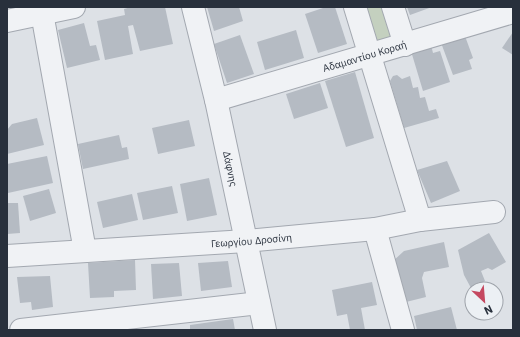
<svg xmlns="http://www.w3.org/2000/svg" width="520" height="337" viewBox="0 0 520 337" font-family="'IBM Plex Sans',sans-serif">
<rect width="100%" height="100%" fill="#dde1e6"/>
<path fill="#c4d0bf" d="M366,7H389L398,37L377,43Z"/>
<g fill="#b5bbc3">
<path d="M131,7H165L173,44L140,51L133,25L128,26L133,54L105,60L97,21L125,15L124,9Z"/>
<path d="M207,7H239L243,21L214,31Z"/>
<path d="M326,7H335L347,44L318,53L305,14Z"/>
<path d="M407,7H432L410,15Z"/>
<path d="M84,23L90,46L96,45L100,60L67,68L58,30Z"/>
<path d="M296,30L304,58L265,70L257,42Z"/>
<path d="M513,32V55L502,48Z"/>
<path d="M240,35L254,74L227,83L214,44Z"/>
<path d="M465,36L473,58L469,60L472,69L453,75L440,40Z"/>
<path d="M431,45L433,53L440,51L450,82L423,91L411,51Z"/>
<path d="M355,72L374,138L346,147L325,81Z"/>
<path d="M397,75L402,79L410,76L413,88L418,87L420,98L425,97L429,111L436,109L439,118L404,128L390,81L393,76Z"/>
<path d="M320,83L328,108L294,119L286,94Z"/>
<path d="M37,118L44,145L7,154V130L12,124Z"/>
<path d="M189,120L195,146L158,154L152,128Z"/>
<path d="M119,135L122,148L127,147L129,159L83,169L78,144Z"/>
<path d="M47,156L53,183L8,193L7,164Z"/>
<path d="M447,161L460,191L431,203L417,170Z"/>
<path d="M209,178L217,215L187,221L180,184Z"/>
<path d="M172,186L178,213L143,220L137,193Z"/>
<path d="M49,189L56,213L30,221L23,196Z"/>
<path d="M132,194L138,220L103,228L97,202Z"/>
<path d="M7,203H18L20,233L7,234Z"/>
<path d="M489,233L506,262L492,270L488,268L481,271L485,281L471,288L464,275L458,250Z"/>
<path d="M444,242L449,267L424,272L422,278L426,297L402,303L392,262L404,251Z"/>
<path d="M135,260L136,290L114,291V297L90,298L88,263Z"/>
<path d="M228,261L232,287L201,291L198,263Z"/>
<path d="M179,263L182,296L153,299L151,264Z"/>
<path d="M50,276L53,307L32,310L31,302L20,303L17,277Z"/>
<path d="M372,282L377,305L361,308L365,330H350L347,314L337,316L332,290Z"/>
<path d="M451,307L457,330H417L414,316Z"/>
<path d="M233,319L235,330H190V325Z"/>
</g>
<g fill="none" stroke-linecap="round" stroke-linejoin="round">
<defs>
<g id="minor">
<path id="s1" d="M193,7L216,100L265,330"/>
<path d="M355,7L420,220"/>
<path d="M393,7L405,45"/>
<path d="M42,13L85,251"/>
<path d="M7,21L74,7"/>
<path id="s2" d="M216,100L513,12"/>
<path d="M375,229L403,330"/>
<path id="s3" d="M7,256L246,241L375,229L420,220L494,212"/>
<path d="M21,330L259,303"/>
</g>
</defs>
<use href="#minor" stroke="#a3a8b0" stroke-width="24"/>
<use href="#minor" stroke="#f0f2f5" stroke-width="22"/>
</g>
<g text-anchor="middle" stroke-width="4" stroke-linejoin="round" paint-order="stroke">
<g font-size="10" fill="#28303c" stroke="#ecf0f4">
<text dy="4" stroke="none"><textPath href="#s2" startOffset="155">Αδαμαντίου Κοραή</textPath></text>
<text dy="4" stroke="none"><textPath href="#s1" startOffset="166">Δάφνης</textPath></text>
<text dy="4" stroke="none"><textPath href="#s3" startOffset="245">Γεωργίου Δροσίνη</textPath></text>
</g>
</g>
<rect width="520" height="337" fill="none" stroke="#28303c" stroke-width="16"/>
<g transform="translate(484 301) rotate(154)"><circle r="19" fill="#ecf0f4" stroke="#9ea3aa"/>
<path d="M0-3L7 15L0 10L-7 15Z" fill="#c54860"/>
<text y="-6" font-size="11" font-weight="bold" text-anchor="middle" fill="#28303c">N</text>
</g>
</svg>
